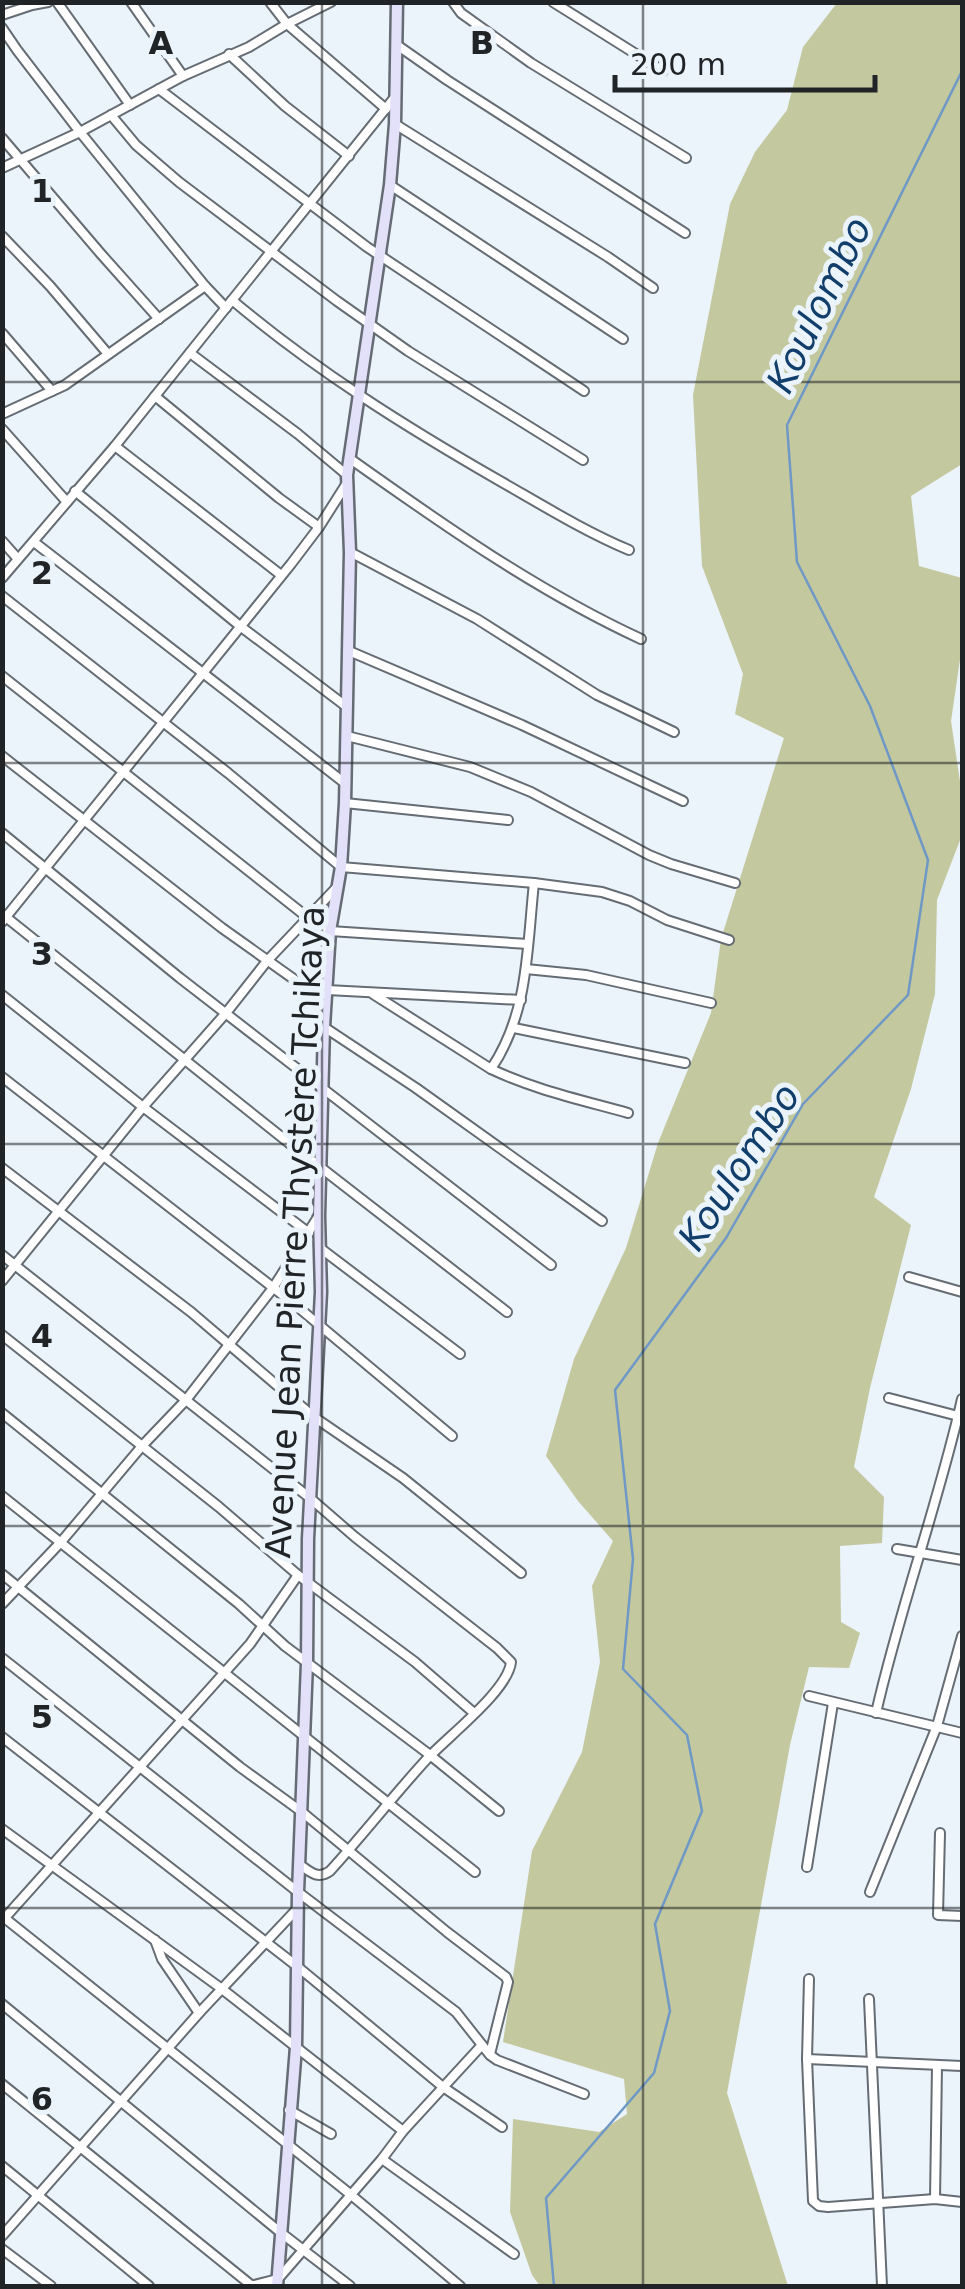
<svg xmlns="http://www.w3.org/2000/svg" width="965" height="2289" viewBox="0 0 965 2289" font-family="'DejaVu Sans',sans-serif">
<rect width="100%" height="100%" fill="#ebf3fb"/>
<path fill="#c4c89e" d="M837,3H962V464L911,496L919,566L962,578V646L951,721L962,795V835L937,900L935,994L911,1089L874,1197L911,1225L870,1388L854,1467L884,1497L882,1543L840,1546L841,1622L860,1633L849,1668L809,1667L790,1745L727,2093L788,2286H540L532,2275L510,2212L513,2119L599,2132L627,2114L624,2079L503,2042L532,1851L582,1752L600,1662L592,1586L613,1541L578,1501L546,1456L574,1359L626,1248L658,1143L711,1013L721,939L784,738L735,714L743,674L702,566L693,395L730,204L755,152L787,110L803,47Z"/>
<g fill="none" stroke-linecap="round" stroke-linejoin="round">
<path stroke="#6e98c6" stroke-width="2.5" d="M554,2286L546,2198L654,2073L670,2011L655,1924L702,1811L687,1735L623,1669L633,1559L615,1390L726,1238L803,1104L908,995L928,860L870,706L797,562L787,425L962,71"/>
<defs>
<g id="street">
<path d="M57,2L130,105"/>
<path d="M131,2L183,76"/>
<path d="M270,2L287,24L386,109"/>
<path d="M453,2L461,13L531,63L686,158"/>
<path d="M553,2L663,71"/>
<path d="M2,15L32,5L48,2"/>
<path d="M2,28L17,50L80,132L205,286"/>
<path d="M397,45L447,80L685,233"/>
<path d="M229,54L285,106L349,156"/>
<path d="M159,89L367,247L584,391"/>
<path d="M111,115L136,145L179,182L337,301L408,351L583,460"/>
<path d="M395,124L608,257L653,288"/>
<path d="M2,138L101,254L159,319"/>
<path d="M2,168L80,132L183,76L249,47L287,24L331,2"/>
<path d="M390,185L623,339"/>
<path d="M2,236L50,286L108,354"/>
<path d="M232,300C315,370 406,427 500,481C542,505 584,531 629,550"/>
<path d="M2,333L52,391"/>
<path d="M190,353L298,434L347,475"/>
<path d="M155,396L279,498L319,527"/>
<path d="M2,414L65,385L205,286L226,308"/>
<path d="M2,429L67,502"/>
<path d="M115,446L281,575"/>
<path d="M349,458C442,524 537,591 641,639"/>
<path d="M75,491L240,626L347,707"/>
<path d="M2,541L18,559"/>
<path d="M34,542L346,784"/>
<path d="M350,552L477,619L597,695L674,732"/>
<path d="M2,578L115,446L395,97"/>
<path d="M2,596L228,773L341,867L534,883L602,892L630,901L667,920L729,940"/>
<path d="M349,651L522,725L683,801"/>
<path d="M2,676L307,917L330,931L528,944"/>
<path d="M347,736L470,767L531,792L649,855L671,864L735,883"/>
<path d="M2,756L222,928L326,1002"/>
<path d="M345,803L508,820"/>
<path d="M2,833L180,978L551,1265"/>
<path d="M2,914L284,1139L507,1312"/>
<path d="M2,922L291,564L319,527L347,483"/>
<path d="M526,969L586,975L711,1003"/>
<path d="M327,990L521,1000"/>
<path d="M373,994L491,1069C535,1090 582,1100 628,1113"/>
<path d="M2,995L143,1107L309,1233"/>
<path d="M324,1027L416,1088L602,1221"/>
<path d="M514,1028L685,1063"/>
<path d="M491,1069C529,1013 527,947 534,883"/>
<path d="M2,1077L293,1303L452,1436"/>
<path d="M2,1168L191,1312L314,1417L403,1478L521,1573"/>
<path d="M320,1248L460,1354"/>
<path d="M2,1255L310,1498L355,1537L497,1648L511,1662C508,1691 447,1737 426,1760C393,1796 363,1835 330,1871C318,1880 310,1872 299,1864"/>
<path d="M909,1277L962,1292"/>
<path d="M2,1281L143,1107L226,1013L267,961L336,888"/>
<path d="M2,1335L219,1507L298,1575L415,1662L474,1713"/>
<path d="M889,1398L962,1417"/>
<path d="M2,1413L239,1604L285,1646L430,1755L499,1811"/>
<path d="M2,1496L475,1872"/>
<path d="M897,1549L962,1560"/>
<path d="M2,1574L240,1767L302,1812L447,1932L506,1977L508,1982L490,2054"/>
<path d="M2,1604L61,1542L142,1446L186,1400L273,1288L318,1217"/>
<path d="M2,1658L298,1892L456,2012L490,2055L497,2060L584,2094"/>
<path d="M809,1696L962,1733"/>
<path d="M876,1713C900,1607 938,1505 962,1399"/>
<path d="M2,1737L298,1967L443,2087L502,2127"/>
<path d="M2,1829L222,1989L403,2131"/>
<path d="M940,1833L938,1915L962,1916"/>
<path d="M807,1867L833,1703"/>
<path d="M870,1892L937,1726L962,1636"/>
<path d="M2,1916L350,2194L460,2286"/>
<path d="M2,1921L250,1644L298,1575"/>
<path d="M155,1940L162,1959L199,2013"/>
<path d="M809,1979L807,2059L813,2201L819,2206L828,2207L935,2199L962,2202"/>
<path d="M869,1999L882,2286"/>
<path d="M2,2004L280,2232L350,2286"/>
<path d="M807,2059L962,2066"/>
<path d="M2,2084L251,2285"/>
<path d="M289,2110L331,2134"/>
<path d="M382,2159L514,2254"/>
<path d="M2,2166L149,2286"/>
<path d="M935,2199L937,2066"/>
<path d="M2,2236L199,2013L297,1909"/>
<path d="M2,2249L51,2286"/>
<path d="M250,2286L278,2279L382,2159L403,2131L482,2045"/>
</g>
<path id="secondary" d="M277,2286L296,2047L298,1892L307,1663L308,1539L321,1292L319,1216L324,1027L330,931L341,867L345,803L350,552L347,475L390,185L395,124L397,2"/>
</defs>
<use href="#street" stroke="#656c73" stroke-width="12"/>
<use href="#secondary" stroke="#656c73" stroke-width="15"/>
<use href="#street" stroke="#fff" stroke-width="8"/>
<use href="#secondary" stroke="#e3e0fa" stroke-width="10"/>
</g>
<path fill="none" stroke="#212427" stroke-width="2.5" stroke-opacity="0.55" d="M322,2V2286M643,2V2286M2,382H962M2,763H962M2,1144H962M2,1526H962M2,1908H962"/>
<g text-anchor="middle" stroke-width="10" stroke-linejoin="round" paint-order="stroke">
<g font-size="35" fill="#212427" stroke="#ebf3fb">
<text transform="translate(295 1232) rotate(-87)" y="12">Avenue Jean Pierre Thystère Tchikaya</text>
</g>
<g font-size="38" font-style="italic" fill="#113e6a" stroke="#ebf3fb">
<text transform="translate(819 305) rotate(-64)" y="13">Koulombo</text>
<text transform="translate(739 1167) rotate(-57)" y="13">Koulombo</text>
</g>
</g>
<g font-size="32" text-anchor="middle" font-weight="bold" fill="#212427" stroke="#ebf3fb" stroke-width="10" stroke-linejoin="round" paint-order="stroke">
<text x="161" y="54">A</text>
<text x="482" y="54">B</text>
<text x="42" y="202">1</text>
<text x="42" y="584">2</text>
<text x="42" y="965">3</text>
<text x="42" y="1347">4</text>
<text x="42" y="1728">5</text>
<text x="42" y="2110">6</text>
</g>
<rect width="965" height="2289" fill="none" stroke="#212427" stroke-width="10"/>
<path d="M615 75v15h260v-15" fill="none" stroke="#212427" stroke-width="5"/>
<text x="630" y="75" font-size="30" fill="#212427" stroke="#ebf3fb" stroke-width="8" paint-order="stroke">200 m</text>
</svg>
